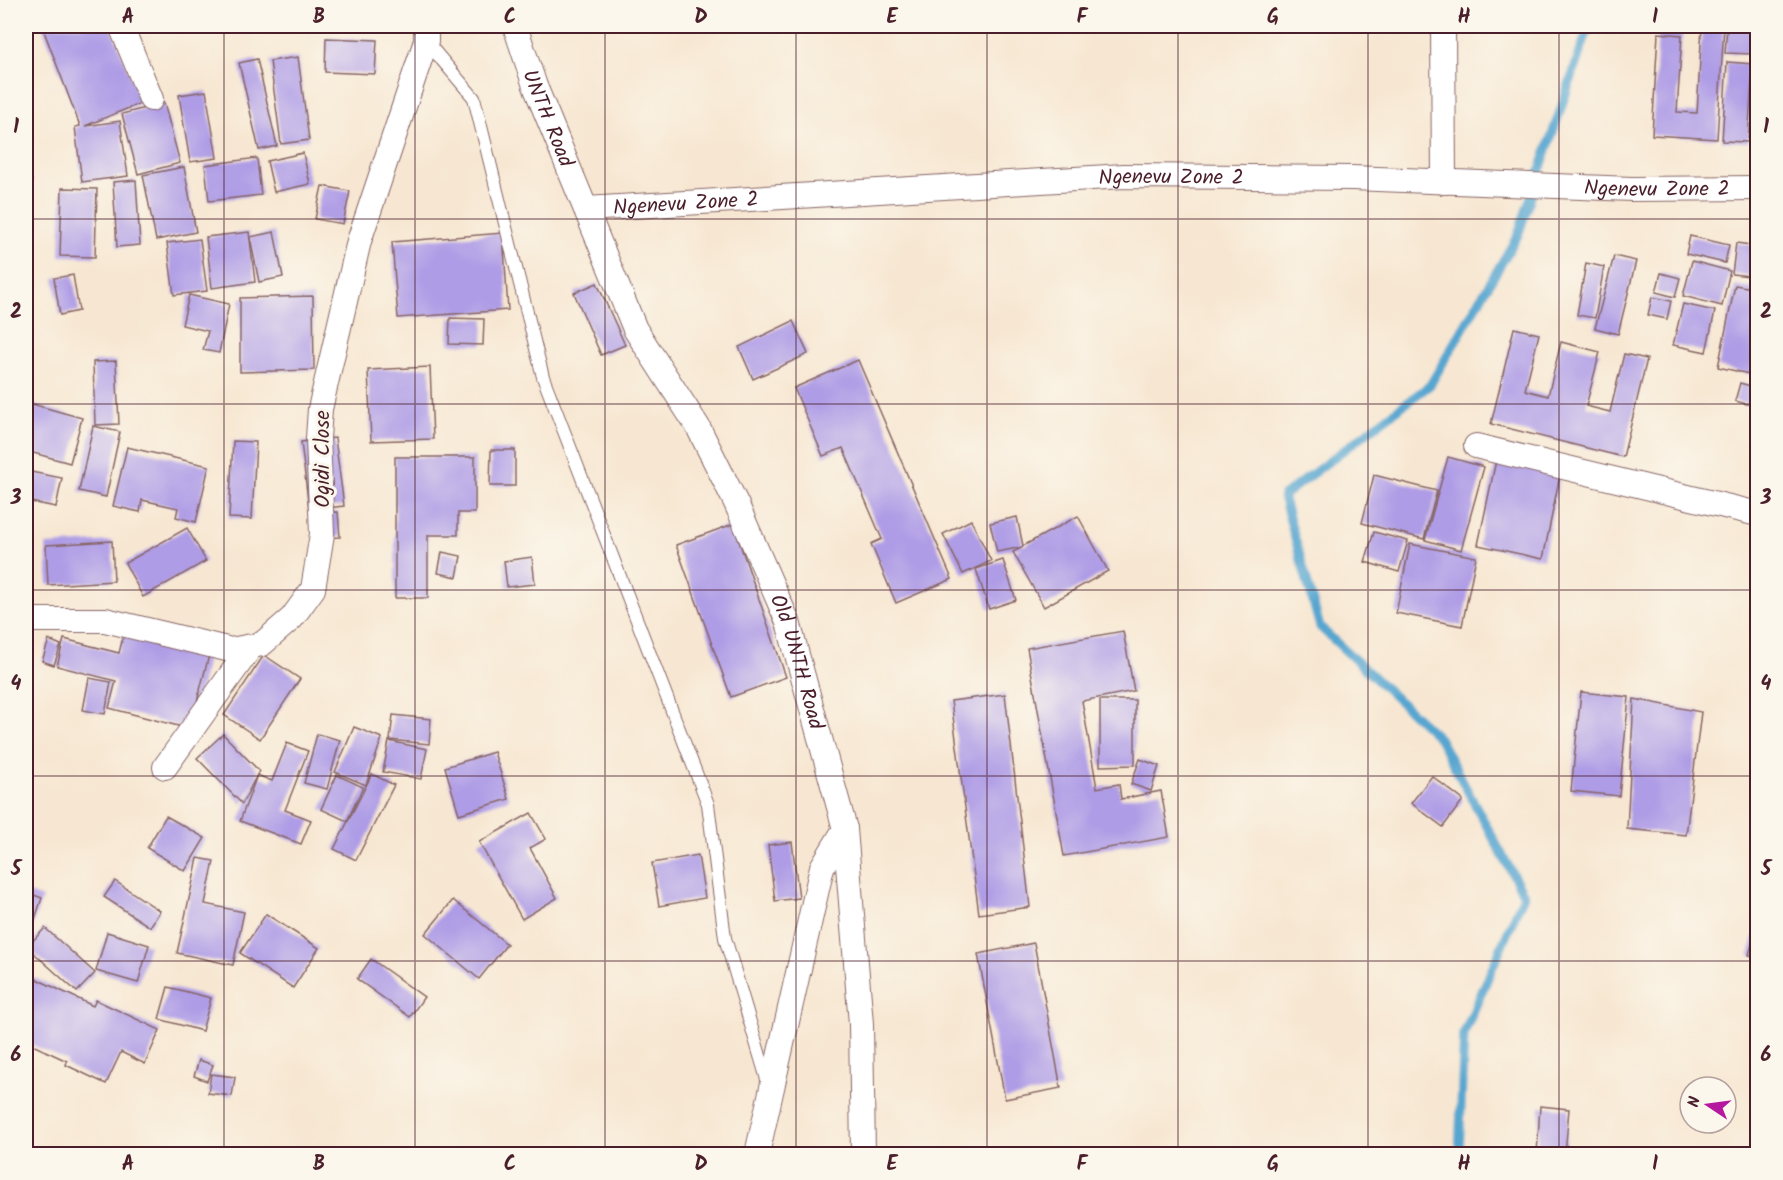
<svg xmlns="http://www.w3.org/2000/svg" width="1783" height="1180" viewBox="0 0 1783 1180" font-family="Kalam,sans-serif">
<rect width="100%" height="100%" fill="#fbf7ec"/>
<filter id="ink" filterUnits="userSpaceOnUse"><feTurbulence type="fractalNoise" baseFrequency=".0167" numOctaves="2"/><feDisplacementMap in="SourceGraphic" scale="12" xChannelSelector="R" yChannelSelector="G"/><feConvolveMatrix kernelMatrix="1 2 1 2 8 2 1 2 1" color-interpolation-filters="sRGB"/></filter>
<filter id="wash" filterUnits="userSpaceOnUse"><feTurbulence type="fractalNoise" baseFrequency=".008" numOctaves="4" result="noise"/><feDisplacementMap in="SourceGraphic" scale="24" xChannelSelector="R" yChannelSelector="G"/><feGaussianBlur stdDeviation="1.35" result="paint"/><feColorMatrix in="noise" values="0 0 0 0 0 0 0 0 0 0 0 0 0 0 0 0 0 1.4 0 .05"/><feComposite in="paint" operator="in"/></filter>
<g filter="url(#wash)">
<rect width="100%" height="100%" fill="#f7e7d2"/>
<g fill="none" stroke-linecap="round" stroke-linejoin="round">
<path stroke="#56a6d0" stroke-width="9" d="M1459,1154L1464,1033L1524,895L1439,738L1320,627L1283,496L1430,385L1518,235L1589,26"/>
</g>
<g id="blocks">
<g fill="#af9ce6">
<path d="M42,26H111L141,103L85,126L120,121L128,176L82,182L75,127L80,126Z"/>
<path d="M1702,26H1724L1717,139L1652,135L1658,33L1682,35L1677,112L1697,113Z"/>
<path d="M1727,26H1756L1754,54L1725,53Z"/>
<path d="M326,38L377,40L375,74L325,72Z"/>
<path d="M298,57L309,140L281,144L270,61Z"/>
<path d="M257,59L277,146L259,150L239,63Z"/>
<path d="M1727,62L1753,64L1748,142L1722,141Z"/>
<path d="M206,91L217,158L190,162L179,95Z"/>
<path d="M164,103L180,163L138,174L122,114Z"/>
<path d="M303,153L310,184L274,192L267,161Z"/>
<path d="M26,156L32,181L26,183Z"/>
<path d="M257,158L261,195L209,201L205,165Z"/>
<path d="M184,167L196,232L156,240L143,175Z"/>
<path d="M136,180L140,245L117,247L113,182Z"/>
<path d="M322,186L350,191L343,224L315,219Z"/>
<path d="M62,188L97,189L95,257L60,256Z"/>
<path d="M26,204L30,267H26Z"/>
<path d="M249,232L255,282L212,288L206,237Z"/>
<path d="M274,232L283,277L259,282L250,237Z"/>
<path d="M503,233L508,310L398,318L392,242Z"/>
<path d="M1690,236L1729,245L1725,263L1686,254Z"/>
<path d="M200,239L207,291L174,295L167,243Z"/>
<path d="M1736,243L1758,246V277L1732,274Z"/>
<path d="M1614,256L1636,261L1618,334L1595,328Z"/>
<path d="M1692,261L1730,271L1722,306L1683,296Z"/>
<path d="M1586,263L1604,267L1595,318L1577,315Z"/>
<path d="M1661,273L1680,278L1675,297L1656,292Z"/>
<path d="M73,275L79,311L60,315L54,278Z"/>
<path d="M597,283L625,345L601,355L574,293Z"/>
<path d="M1735,285L1758,289V376L1718,367Z"/>
<path d="M189,295L229,304L219,353L203,350L208,331L182,325Z"/>
<path d="M313,296L314,370L240,372V298Z"/>
<path d="M1652,297L1671,301L1667,319L1648,315Z"/>
<path d="M1683,304L1715,311L1706,352L1673,345Z"/>
<path d="M450,318L484,319L483,345L449,344Z"/>
<path d="M793,321L808,354L753,379L739,347Z"/>
<path d="M1514,328L1539,334L1525,390L1548,396L1561,342L1600,352L1586,406L1610,412L1624,354L1647,359L1623,457L1491,424Z"/>
<path d="M858,360L952,579L896,603L871,544L882,539L843,448L823,456L794,388Z"/>
<path d="M116,361L119,424L95,425L93,362Z"/>
<path d="M430,367L433,439L371,441L368,370Z"/>
<path d="M1740,383L1758,388V407L1735,401Z"/>
<path d="M32,404L82,418L70,463L26,451V430Z"/>
<path d="M93,426L120,432L106,497L79,491Z"/>
<path d="M335,438L344,506L309,510L301,442Z"/>
<path d="M233,441L256,442L252,519L229,518Z"/>
<path d="M127,447L209,466L196,522L176,517L178,508L142,500L140,512L113,506Z"/>
<path d="M491,450H515V486H490Z"/>
<path d="M1498,451L1562,465L1543,559L1478,545Z"/>
<path d="M395,457H475V513H458V535H428V598H395Z"/>
<path d="M1448,457L1484,467L1461,550L1425,540Z"/>
<path d="M31,472L62,478L56,507L26,501Z"/>
<path d="M1374,475L1437,491L1424,539L1362,523Z"/>
<path d="M338,512L340,537L316,538L315,513Z"/>
<path d="M1078,516L1108,571L1044,607L1013,552L1023,547L997,552L990,523L1017,517L1023,546Z"/>
<path d="M971,520L991,561L963,574L943,534Z"/>
<path d="M733,524L786,677L731,697L676,545Z"/>
<path d="M187,528L206,561L143,597L125,563Z"/>
<path d="M1374,532L1408,541L1399,572L1365,562Z"/>
<path d="M112,541L114,581L48,585L46,545Z"/>
<path d="M1410,544L1476,557L1462,626L1396,613Z"/>
<path d="M442,552L461,556L457,577L438,573Z"/>
<path d="M532,557L535,584L507,587L504,561Z"/>
<path d="M1003,560L1016,600L989,609L976,569Z"/>
<path d="M26,568L34,598L26,600Z"/>
<path d="M1123,631L1134,691L1082,701L1097,788L1119,784L1121,799L1161,791L1169,837L1064,856L1027,648Z"/>
<path d="M124,633L209,655L190,729L109,708L116,681L57,666L64,639L119,653Z"/>
<path d="M49,640L61,645L54,665L42,661Z"/>
<path d="M26,648L30,649L27,676H26Z"/>
<path d="M264,655L300,679L260,739L224,715Z"/>
<path d="M89,678L111,682L105,714L83,710Z"/>
<path d="M1581,692L1629,697L1619,796L1571,791Z"/>
<path d="M1005,694L1030,907L979,914L951,701Z"/>
<path d="M1634,699L1701,712L1686,835L1627,829Z"/>
<path d="M1100,700H1135V765L1100,766Z"/>
<path d="M393,715L431,719L429,744L390,740Z"/>
<path d="M354,727L382,738L366,785L335,772Z"/>
<path d="M223,734L259,771L242,804L197,758Z"/>
<path d="M317,734L340,740L327,789L304,783Z"/>
<path d="M389,741L427,749L421,779L383,772Z"/>
<path d="M287,743L308,751L285,810L311,820L301,844L240,821L257,775L272,781Z"/>
<path d="M494,752L509,799L459,814L445,767Z"/>
<path d="M1140,759L1159,766L1151,791L1131,784Z"/>
<path d="M372,774L394,785L356,860L334,849Z"/>
<path d="M337,775L363,787L347,821L321,809Z"/>
<path d="M1432,776L1463,800L1443,827L1411,803Z"/>
<path d="M531,813L546,839L530,848L557,898L522,919L479,842Z"/>
<path d="M166,816L205,838L185,871L147,848Z"/>
<path d="M792,842L799,898L775,901L768,845Z"/>
<path d="M698,855L705,898L659,906L652,863Z"/>
<path d="M198,858L214,861L205,904L244,912L233,965L177,953Z"/>
<path d="M115,881L160,911L150,927L104,897Z"/>
<path d="M26,892L42,898L26,946Z"/>
<path d="M453,900L507,944L479,979L425,934Z"/>
<path d="M266,914L319,948L293,988L240,953Z"/>
<path d="M1758,923V957L1749,955Z"/>
<path d="M45,928L95,973L77,992L27,947Z"/>
<path d="M107,932L149,945L138,983L96,971Z"/>
<path d="M1034,943L1061,1088L1005,1099L978,954Z"/>
<path d="M371,959L424,997L410,1017L357,979Z"/>
<path d="M26,974L93,1006L96,1000L160,1030L145,1064L121,1052L106,1084L66,1065L67,1061L26,1042Z"/>
<path d="M168,987L211,998L202,1031L159,1019Z"/>
<path d="M199,1060L213,1065L207,1081L194,1076Z"/>
<path d="M211,1074L235,1077L232,1096L208,1093Z"/>
<path d="M1540,1106L1569,1109L1565,1154H1537Z"/>
</g>
</g>
</g>
<g filter="url(#ink)">
<use href="#blocks" fill-opacity="0" stroke="#876565" stroke-width="1.5"/>
<g fill="none" stroke-linecap="round" stroke-linejoin="round">
<defs>
<path id="lane" d="M426,41L474,98L543,377L708,804L725,938L769,1086"/>
<g id="street">
<path d="M121,26L151,99"/>
<path id="s1" d="M515,26L535,86L635,329L698,427L736,503L788,622L845,829L861,1024L863,1154"/>
<path d="M1443,26L1444,182"/>
<path id="s2" d="M586,209L1124,176L1352,178L1632,189L1758,188"/>
<path d="M1476,446L1758,514"/>
<path d="M26,620H105L231,650L262,644L292,618L313,589L322,534L318,438L320,409L359,241L426,41V26"/>
<path d="M165,767L250,648"/>
<path d="M757,1154L822,867L845,829"/>
</g>
</defs>
<use href="#lane" stroke="#876565" stroke-width="14"/>
<use href="#street" stroke="#876565" stroke-width="26"/>
<use href="#lane" stroke="#fff" stroke-width="12"/>
<use href="#street" stroke="#fff" stroke-width="24"/>
</g>
</g>
<path fill="none" stroke="#4a1f2b" stroke-width="1.5" stroke-opacity="0.55" d="M224,26V1154M415,26V1154M605,26V1154M796,26V1154M987,26V1154M1178,26V1154M1368,26V1154M1559,26V1154M26,219H1758M26,404H1758M26,590H1758M26,776H1758M26,961H1758"/>
<g text-anchor="middle" stroke-width="6" stroke-linejoin="round" paint-order="stroke">
<g font-size="21" fill="#4a1f2b" stroke="#fbf7ec">
<text dy="7" stroke="none"><textPath href="#s1" startOffset="98">UNTH Road</textPath></text>
<text dy="7" stroke="none"><textPath href="#s2" startOffset="586">Ngenevu Zone 2</textPath></text>
<text dy="7" stroke="none"><textPath href="#s2" startOffset="1072">Ngenevu Zone 2</textPath></text>
<text dy="7" stroke="none"><textPath href="#s2" startOffset="100">Ngenevu Zone 2</textPath></text>
<text transform="translate(322 459) rotate(-90)" y="7">Ogidi Close</text>
<text dy="7" stroke="none"><textPath href="#s1" startOffset="698">Old UNTH Road</textPath></text>
</g>
</g>
<rect width="1783" height="1180" fill="none" stroke="#fbf7ec" stroke-width="66"/>
<g transform="translate(1708 1105) rotate(283)"><circle r="28" fill="#fbf7ec" stroke="#b4a19f" stroke-width="1.5"/>
<path d="M0-4.5L10 22L0 15L-10 22Z" fill="#b5179e"/>
<text y="-9" font-size="16" font-weight="bold" text-anchor="middle" fill="#4a1f2b">N</text>
</g>
<rect x="33" y="33" width="1717" height="1114" fill="none" stroke="#4a1f2b" stroke-width="2"/>
<g font-size="20" text-anchor="middle" font-weight="bold" fill="#4a1f2b">
<text x="128" y="23">A</text>
<text x="319" y="23">B</text>
<text x="510" y="23">C</text>
<text x="701" y="23">D</text>
<text x="892" y="23">E</text>
<text x="1082" y="23">F</text>
<text x="1273" y="23">G</text>
<text x="1464" y="23">H</text>
<text x="1655" y="23">I</text>
<text x="16" y="133">1</text>
<text x="1766" y="133">1</text>
<text x="16" y="318">2</text>
<text x="1766" y="318">2</text>
<text x="16" y="504">3</text>
<text x="1766" y="504">3</text>
<text x="16" y="690">4</text>
<text x="1766" y="690">4</text>
<text x="16" y="875">5</text>
<text x="1766" y="875">5</text>
<text x="16" y="1061">6</text>
<text x="1766" y="1061">6</text>
<text x="128" y="1170">A</text>
<text x="319" y="1170">B</text>
<text x="510" y="1170">C</text>
<text x="701" y="1170">D</text>
<text x="892" y="1170">E</text>
<text x="1082" y="1170">F</text>
<text x="1273" y="1170">G</text>
<text x="1464" y="1170">H</text>
<text x="1655" y="1170">I</text>
</g>
</svg>
